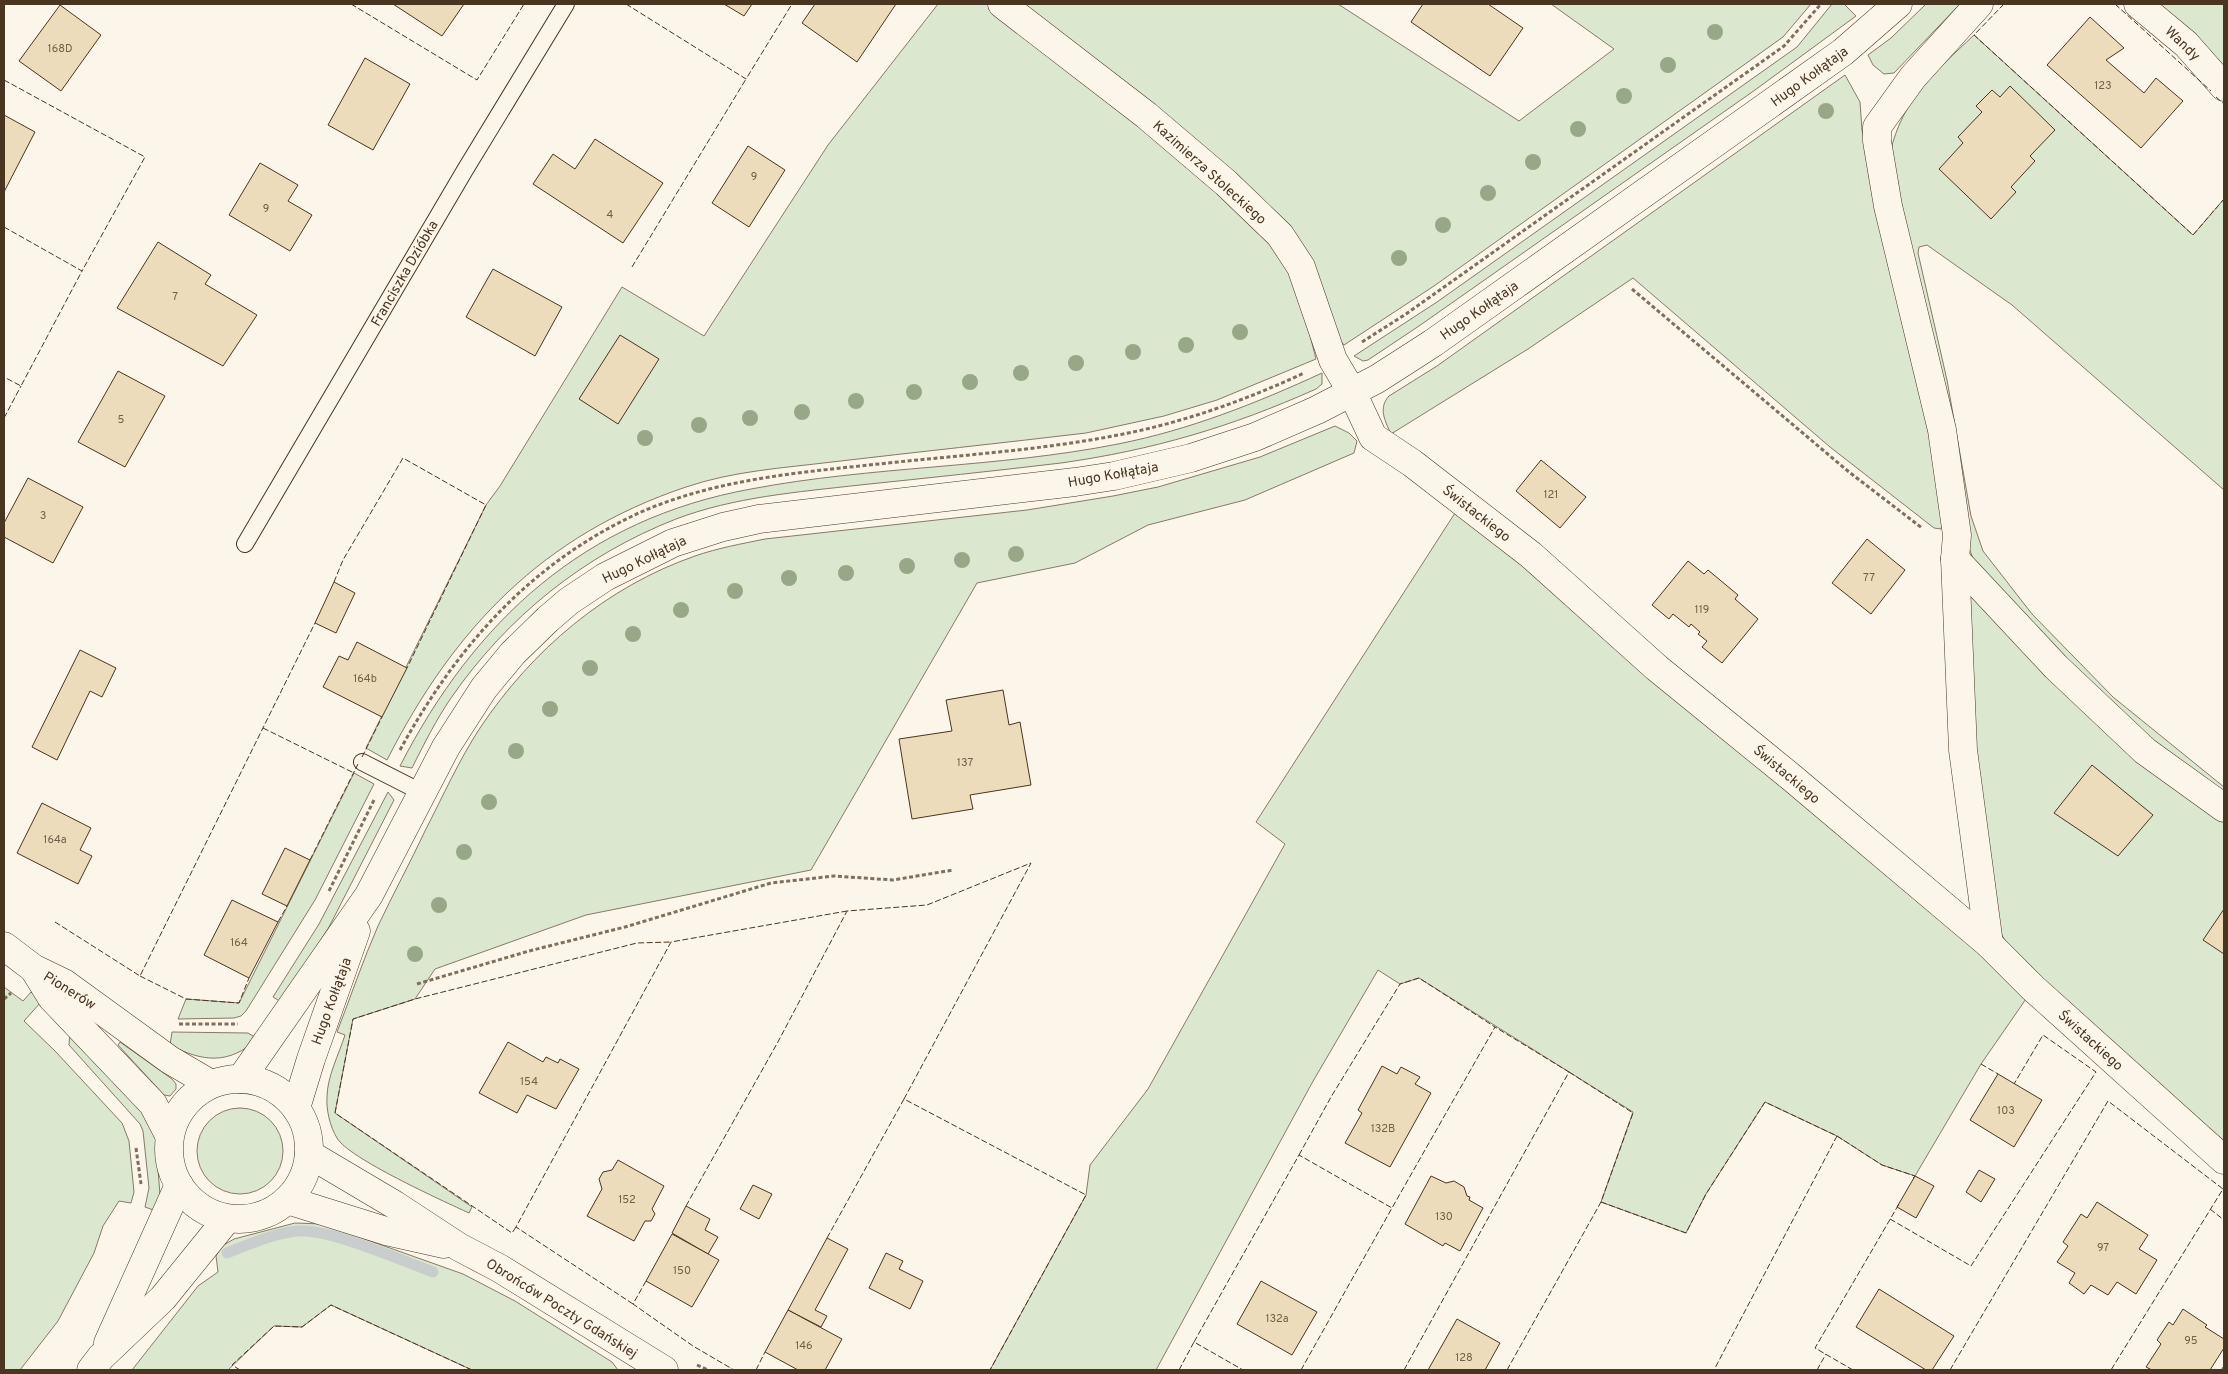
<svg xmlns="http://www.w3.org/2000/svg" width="2228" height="1374" viewBox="0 0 2228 1374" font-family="Overpass,sans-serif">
<rect width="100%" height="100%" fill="#fbf6e9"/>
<g fill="#dce7d0" stroke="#887966">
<path d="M938,4H993L1274,239L1302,304L1316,359L1217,400L1164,416L1086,433C1002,443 917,452 832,462C783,468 733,471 686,487C543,535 454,628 387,760L366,748L486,505L500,486L622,287L704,336L828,145Z"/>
<path d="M1017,4H1338L1519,121L1614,49L1551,4H1811L1783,37L1434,286L1344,345L1339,339L1311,264Z"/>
<path d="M1832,4H1844L1856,16L1755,90L1419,326L1368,360L1363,361L1354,356L1437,302L1797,47Z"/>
<path d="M1926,4H1960L1894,73L1884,74L1873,65L1868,55L1891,38Z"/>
<path d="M2158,4H2224V72Z"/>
<path d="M1974,35L2193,235L2224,199V490L2012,305L1927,245L1919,247L1918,253L1947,380L1971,516L1983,551L2032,614L2113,697L2224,787V797L2111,710L1976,567L1969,548L1890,153C1903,98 1934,73 1974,35Z"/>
<path d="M1845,75L1860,102L1862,130L1917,364L1943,518L1941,529L1934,528L1830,447L1633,278L1528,349L1391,434C1385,421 1378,408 1389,396L1437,366Z"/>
<path d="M1322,373V384L1316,389C1231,427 1153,450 1061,463C994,471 927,478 860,485C798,492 734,497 676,519C584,555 507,617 451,698C436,720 424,744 412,768L400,766C475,620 585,519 751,489C872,466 997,468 1118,444C1189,430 1257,403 1322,373Z"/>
<path d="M1335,426L1349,433L1357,441L1354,453L1245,500L1148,525L1075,563L977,583L811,870L586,915L435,969L415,999L353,1019L335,1113L472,1207L469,1213C443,1201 348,1158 337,1138C330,1127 326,1109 327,1097C327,1077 339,1054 345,1035L337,1032C351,996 363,960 378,926C393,894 410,863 425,831C443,796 459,760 480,728C532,650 606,587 695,556C718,548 741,544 765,539L1027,510L1113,496L1158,487L1260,457Z"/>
<path d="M1455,513L1477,525L1947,910L2026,999L1981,1064L1915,1176L1882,1165L1837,1136L1765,1102L1706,1194L1686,1233L1601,1202L1633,1112L1419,978L1400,984L1378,970L1312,1083L1156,1370H990L1086,1195L1090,1165L1148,1089L1285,844L1256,822Z"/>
<path d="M1964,581L2224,816V1147L2015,955L1993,922L1982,868Z"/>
<path d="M354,773L374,784L315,900L246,1011L241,1016L234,1018L178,1019L186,999L239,1003Z"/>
<path d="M388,792L394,800L329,927L281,1002L273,997L319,924Z"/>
<path d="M4,987L23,1001L31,992L41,1002L24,1021L55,1051L122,1123L129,1141L134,1192L131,1203L119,1201L103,1226L94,1253L58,1321L20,1370H4Z"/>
<path d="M70,1030L135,1099L155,1130L160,1195L156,1211L145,1207L149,1188L143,1131L140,1124L69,1045Z"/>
<path d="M172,1032L248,1033L258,1039C228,1065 203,1062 170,1045Z"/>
<path d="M120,1042L172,1079L176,1084V1089L170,1096L164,1095L118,1045Z"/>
<circle cx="240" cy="1151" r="43"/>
<path d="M295,1223L322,1224L345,1232L463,1274L515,1301L612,1362L618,1370H472L331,1305L302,1327L274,1326L228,1370H132L198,1286L218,1272L216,1256L222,1246L234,1239Z"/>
</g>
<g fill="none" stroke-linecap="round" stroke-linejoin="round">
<path stroke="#c9cecd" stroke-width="11" d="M227,1253C247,1245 275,1233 297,1231C328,1228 401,1260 433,1272"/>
</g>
<g fill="#ecdcbc" stroke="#4a3520">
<path d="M393,4H464L442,36Z"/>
<path d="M724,4H752L744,16Z"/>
<path d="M815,4H896L857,62L802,23Z"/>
<path d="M1423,4H1488L1523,28L1490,76L1411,22Z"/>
<path d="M60,5L101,35L61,91L19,61Z"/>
<path d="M2090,17L2124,48L2106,60L2144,93L2156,78L2183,101L2141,148L2047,65Z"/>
<path d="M365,58L410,84L373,150L328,125Z"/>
<path d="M2010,86L2055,130L2030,156L2035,161L2011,187L2016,192L1991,219L1939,169L1963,143L1958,137L1982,112L1976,106L1992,90L2000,97Z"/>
<path d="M4,115L35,132L4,192Z"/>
<path d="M595,139L663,183L623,243L533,184L553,154L575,169Z"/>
<path d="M748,146L785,170L749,227L712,203Z"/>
<path d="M260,163L298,185L288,201L312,215L290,251L229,215Z"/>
<path d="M158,242L211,275L205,284L257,315L223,366L117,308Z"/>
<path d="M493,269L562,307L535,356L466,317Z"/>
<path d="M620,335L659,359L618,424L579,399Z"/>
<path d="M118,371L165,396L125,467L78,442Z"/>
<path d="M1541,460L1586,497L1560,528L1516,491Z"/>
<path d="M28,478L83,507L53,563L4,537V523Z"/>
<path d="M1867,539L1905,570L1871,614L1832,583Z"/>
<path d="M1688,561L1704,574L1708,570L1738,595L1735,599L1758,619L1722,663L1702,647L1707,641L1698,634L1700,632L1691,624L1689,627L1673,614L1669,619L1652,605Z"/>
<path d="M334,582L355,593L336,633L315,623Z"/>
<path d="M357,642L407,668L382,717L323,687L339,656L348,660Z"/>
<path d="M80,650L116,668L102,697L90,691L57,760L32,747Z"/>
<path d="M1003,690L1009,725L1020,722L1031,785L970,795L973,809L912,819L899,739L952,731L946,700Z"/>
<path d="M2092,765L2153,815L2118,856L2054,813Z"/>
<path d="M42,803L91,828L80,850L92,856L78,884L17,853Z"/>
<path d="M285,848L310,860L287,906L262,894Z"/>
<path d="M232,900L278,922L249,978L204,955Z"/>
<path d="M2224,909V954L2203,940Z"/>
<path d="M508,1042L543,1062L546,1057L558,1063L560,1059L579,1069L556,1109L527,1095L517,1113L479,1093Z"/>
<path d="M1382,1066L1397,1074L1401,1067L1420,1077L1415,1084L1431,1093L1390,1167L1345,1143L1362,1113L1358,1110Z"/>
<path d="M1998,1074L2042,1100L2014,1147L1970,1120Z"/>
<path d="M618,1160L664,1186L652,1209L655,1214L651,1221H645L634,1241L587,1216L602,1189L599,1179L603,1172L612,1170Z"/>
<path d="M1979,1170L1995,1179L1981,1202L1966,1192Z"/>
<path d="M1431,1176L1446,1183L1454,1181L1464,1187L1467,1196L1470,1197L1469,1200L1483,1208L1460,1251L1445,1243L1443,1246L1405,1224Z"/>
<path d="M1915,1176L1934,1186L1916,1218L1897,1207Z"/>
<path d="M753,1185L772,1194L759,1219L740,1209Z"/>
<path d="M2097,1202L2148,1235L2139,1249L2157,1260L2136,1294L2117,1282L2108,1295L2091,1285L2084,1294L2069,1283L2075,1273L2057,1262L2068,1246L2063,1242L2081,1214L2087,1218Z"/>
<path d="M686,1206L710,1219L705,1230L718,1237L708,1254L672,1233Z"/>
<path d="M672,1234L719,1260L692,1307L646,1281Z"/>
<path d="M827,1238L848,1249L815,1310L827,1316L821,1327L788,1310Z"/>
<path d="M886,1253L903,1261L899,1269L923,1281L910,1309L869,1288Z"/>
<path d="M1261,1281L1317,1312L1292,1355L1237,1324Z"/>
<path d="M1879,1289L1954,1336L1932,1370H1926L1856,1327Z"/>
<path d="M2183,1309L2207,1325L2205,1327L2224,1339V1348L2210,1370H2152L2146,1367L2161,1344L2157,1340L2169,1322L2173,1325Z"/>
<path d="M788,1310L842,1339L825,1370H798L765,1352Z"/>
<path d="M1457,1319L1500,1343L1485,1370H1428Z"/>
</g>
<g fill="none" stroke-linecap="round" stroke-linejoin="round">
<defs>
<g id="service">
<path d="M245,544L465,170L566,4"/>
<path d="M362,762L421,792"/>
</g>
<g id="minor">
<path d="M1002,4L1146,115L1226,183L1280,235L1301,267L1333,360L1352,392L1373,437L1412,463L1531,555L1657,668L1791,777L1989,944L2033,988L2224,1160"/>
<path d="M1979,4L1913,77L1877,127V141L1888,206L1942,430L1957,535L1955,559L1963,750L1989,944"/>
<path d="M2138,4L2186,44L2224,87"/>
<path d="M1955,559L2056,667L2145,751L2224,808"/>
</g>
<g id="tertiary">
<path d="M4,946L33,968L64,983L170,1060L211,1084"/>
<path d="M34,969L52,998L153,1104L169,1135"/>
<circle cx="239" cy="1149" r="70"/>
<path d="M241,1079L369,895L446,747L484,688L513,653L548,619L569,601L605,577L673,543L723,527L759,519L1075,482L1114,476L1191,458L1255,437L1317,410L1377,379L1433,343L1843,52L1898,4"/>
<path d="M296,1108L311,1059L356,931"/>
<path d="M309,1154L395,1205L459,1247L499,1268L664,1370"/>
<path d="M287,1200L386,1231L444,1244"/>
<path d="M108,1343L179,1185"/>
<path d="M91,1370L101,1357L163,1298L227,1219"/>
</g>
</defs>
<use href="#service" stroke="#4a3520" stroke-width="18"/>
<use href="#minor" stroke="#4a3520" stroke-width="29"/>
<use href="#tertiary" stroke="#4a3520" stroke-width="29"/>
<g stroke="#7f6f5c" stroke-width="3" stroke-dasharray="4 2.5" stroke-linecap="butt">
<path d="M1632,289L1849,472L1922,528"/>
<path d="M1362,342L1406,314L1784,46L1821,4"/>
<path d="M400,750C457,646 531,562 641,512C719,478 805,472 888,463C963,455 1039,450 1113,436C1179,424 1244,401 1304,373"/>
<path d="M329,891L375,798"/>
<path d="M417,984L529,951L625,927L771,883L834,876L893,880L953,870"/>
<path d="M4,999L11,993"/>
<path d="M179,1024H238"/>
<path d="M136,1148L141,1184"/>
<path d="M697,1365L708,1370"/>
</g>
<use href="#service" stroke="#fbf6e9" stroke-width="16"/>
<use href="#minor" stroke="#fbf6e9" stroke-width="28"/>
<use href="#tertiary" stroke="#fbf6e9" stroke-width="28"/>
<g stroke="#4a3520" stroke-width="1" stroke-dasharray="6 2.5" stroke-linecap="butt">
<path d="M351,4L477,80L524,4"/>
<path d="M626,4L746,79L792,4"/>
<path d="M2004,4L1974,35L2193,235L2224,199"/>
<path d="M2115,4L2211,91"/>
<path d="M4,80L145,157L82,271"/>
<path d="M2216,97L2224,104"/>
<path d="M4,227L82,271L21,386L4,377"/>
<path d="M632,267L746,79"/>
<path d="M4,418L21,386"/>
<path d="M334,582L343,560L403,458L486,505L407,668"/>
<path d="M263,728L354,773"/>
<path d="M362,757L382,717"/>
<path d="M310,860L358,764"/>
<path d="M55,922L140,976L315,623"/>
<path d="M278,922L287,906"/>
<path d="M140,976L186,999L239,1003L249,978"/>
<path d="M1981,1064L1998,1074"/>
<path d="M1837,1136L1882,1165L1915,1176L1913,1178"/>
<path d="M1299,1155L1331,1097L1400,984L1419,978L1495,1027L1392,1208"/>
<path d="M1601,1202L1686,1233L1706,1194L1765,1102L1837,1136L1714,1370"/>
<path d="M686,1206L779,1040L847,911L927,905L1031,863L904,1099"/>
<path d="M2210,1209L2224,1220"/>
<path d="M1890,1219L1971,1266L2096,1072L2043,1035L2014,1084"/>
<path d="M516,1227L512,1233L335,1113L353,1019L415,999L637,943L671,942"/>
<path d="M827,1238L904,1099L1086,1195L990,1370"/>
<path d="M646,1281L633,1304L693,1346L734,1370"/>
<path d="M633,1304L516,1227L671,942L847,911"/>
<path d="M1194,1342L1299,1155L1392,1208L1301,1370"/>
<path d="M240,1370L232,1365L274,1326L302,1327L331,1305L472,1370"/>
<path d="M756,1370L765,1352"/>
<path d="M1179,1370L1194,1342L1243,1370"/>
<path d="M1404,1370L1569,1072L1495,1027"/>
<path d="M1507,1370L1601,1202L1633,1113L1569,1072"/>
<path d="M1817,1370L1826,1354"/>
<path d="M1853,1370L1815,1348L1899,1204"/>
<path d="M1950,1370L2108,1101L2223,1189L2111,1370"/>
<path d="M2221,1370L2224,1366"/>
</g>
</g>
<g fill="#96a887">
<circle cx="1715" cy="32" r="8"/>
<circle cx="1668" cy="65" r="8"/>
<circle cx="1624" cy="96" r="8"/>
<circle cx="1826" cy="111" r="8"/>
<circle cx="1578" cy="129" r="8"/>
<circle cx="1533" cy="162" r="8"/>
<circle cx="1488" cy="193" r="8"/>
<circle cx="1443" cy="225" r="8"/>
<circle cx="1399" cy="258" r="8"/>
<circle cx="1240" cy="332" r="8"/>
<circle cx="1186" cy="345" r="8"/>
<circle cx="1133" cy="352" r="8"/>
<circle cx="1076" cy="363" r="8"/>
<circle cx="1021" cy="373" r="8"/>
<circle cx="970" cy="382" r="8"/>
<circle cx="914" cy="392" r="8"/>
<circle cx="856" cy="401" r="8"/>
<circle cx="802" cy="412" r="8"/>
<circle cx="750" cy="418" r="8"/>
<circle cx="699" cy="425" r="8"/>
<circle cx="645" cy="438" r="8"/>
<circle cx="1016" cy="554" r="8"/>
<circle cx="962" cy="560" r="8"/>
<circle cx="907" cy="566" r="8"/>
<circle cx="846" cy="573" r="8"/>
<circle cx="789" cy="578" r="8"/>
<circle cx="735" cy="591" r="8"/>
<circle cx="681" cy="610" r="8"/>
<circle cx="633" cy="634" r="8"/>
<circle cx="590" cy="668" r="8"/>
<circle cx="550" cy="709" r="8"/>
<circle cx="516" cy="751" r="8"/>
<circle cx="489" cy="802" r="8"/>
<circle cx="464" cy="852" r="8"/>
<circle cx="439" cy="905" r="8"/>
<circle cx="415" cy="954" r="8"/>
</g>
<g text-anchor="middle" stroke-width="4" stroke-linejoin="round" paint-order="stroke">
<g font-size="11" fill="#725f47">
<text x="60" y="52">168D</text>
<text x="2103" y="89">123</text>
<text x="754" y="180">9</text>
<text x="266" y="212">9</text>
<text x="610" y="218">4</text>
<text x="175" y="300">7</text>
<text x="121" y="423">5</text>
<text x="1551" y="498">121</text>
<text x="43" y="519">3</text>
<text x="1869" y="581">77</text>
<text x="1702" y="613">119</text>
<text x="365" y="682">164b</text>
<text x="965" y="766">137</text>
<text x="55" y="843">164a</text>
<text x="239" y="946">164</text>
<text x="529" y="1085">154</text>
<text x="2006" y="1114">103</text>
<text x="1383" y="1132">132B</text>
<text x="627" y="1203">152</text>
<text x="1444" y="1220">130</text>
<text x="2103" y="1251">97</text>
<text x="682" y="1274">150</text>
<text x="1277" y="1322">132a</text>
<text x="2191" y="1344">95</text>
<text x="804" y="1349">146</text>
<text x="1464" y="1361">128</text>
</g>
<g font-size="14" fill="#4a3520" stroke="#fbf6e9">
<text transform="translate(2183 43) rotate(44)" y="5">Wandy</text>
<text transform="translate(1809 76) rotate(-36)" y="5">Hugo Kołłątaja</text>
<text transform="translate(1210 172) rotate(42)" y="5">Kazimierza Stoleckiego</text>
<text transform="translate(404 273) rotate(-60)" y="5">Franciszka Dzióbka</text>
<text transform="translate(1479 310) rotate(-35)" y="5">Hugo Kołłątaja</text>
<text transform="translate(1113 474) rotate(-10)" y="5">Hugo Kołłątaja</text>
<text transform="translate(1477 513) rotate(38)" y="5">Świstackiego</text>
<text transform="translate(644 559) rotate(-26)" y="5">Hugo Kołłątaja</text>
<text transform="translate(1787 774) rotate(40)" y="5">Świstackiego</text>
<text transform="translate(70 990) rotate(32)" y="5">Pionerów</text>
<text transform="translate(331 1001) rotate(-70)" y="5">Hugo Kołłątaja</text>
<text transform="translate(2091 1040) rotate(42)" y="5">Świstackiego</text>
<text transform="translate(562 1308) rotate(32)" y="5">Obrońców Poczty Gdańskiej</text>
</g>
</g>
<rect width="2228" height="1374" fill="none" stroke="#4a3520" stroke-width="10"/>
</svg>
